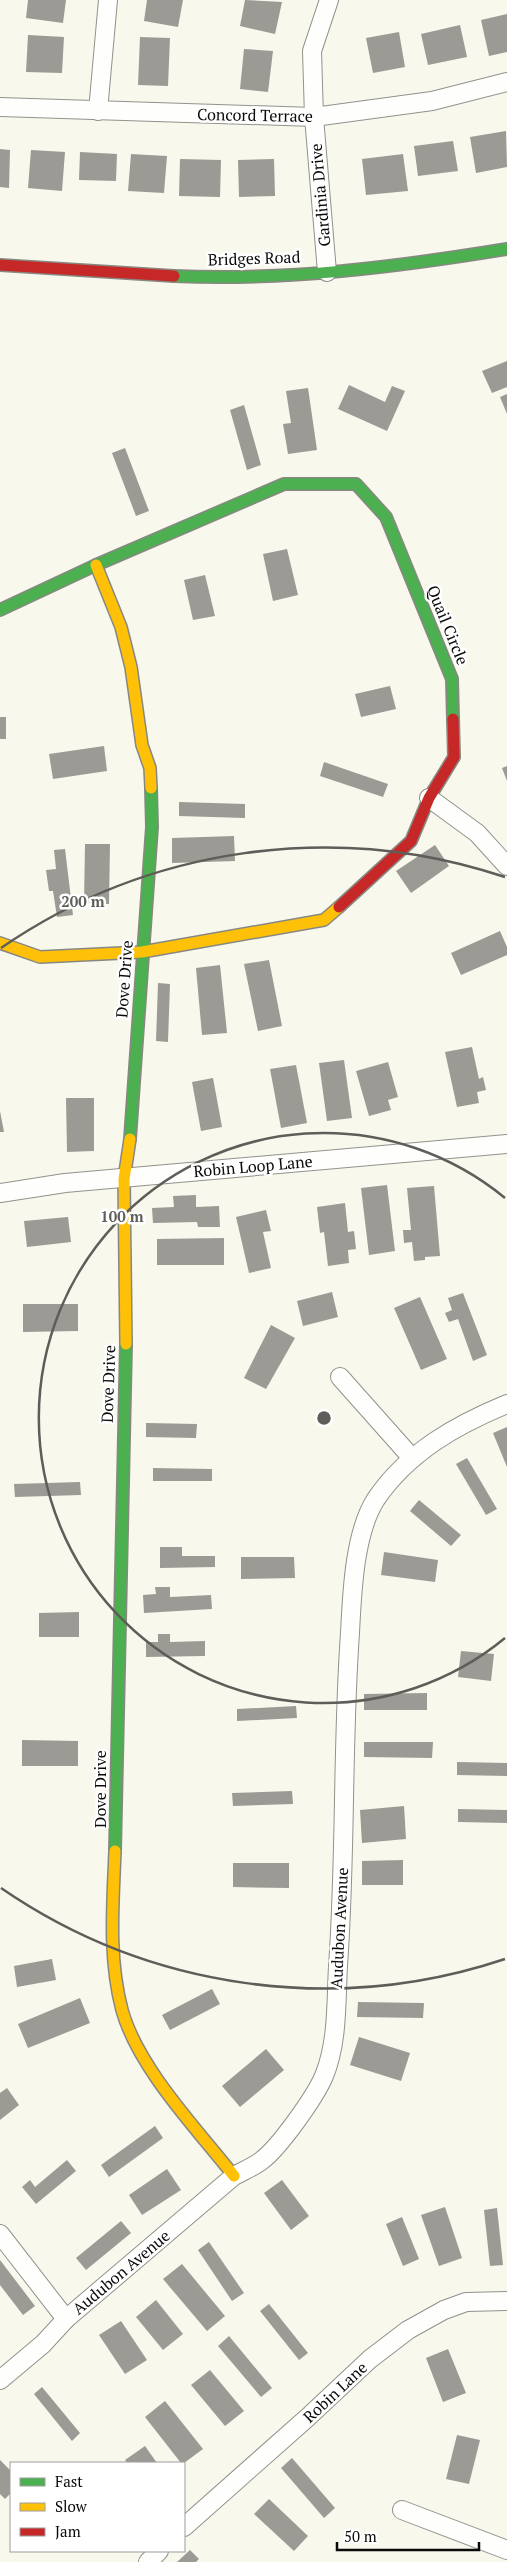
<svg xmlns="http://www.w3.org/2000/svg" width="507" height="2562" viewBox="0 0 507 2562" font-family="'PT Serif',serif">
<rect width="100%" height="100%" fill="#f9f8ed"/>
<g fill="#9b9a94">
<path d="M28,0H66L63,23L26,18Z"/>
<path d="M147,0H183L178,27L144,21Z"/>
<path d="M245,0L282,2L275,34L240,26Z"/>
<path d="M507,14V52L489,56L481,20Z"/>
<path d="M460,25L467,57L428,65L421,34Z"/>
<path d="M399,32L405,67L373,73L366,38Z"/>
<path d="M28,35L64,37L62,73L26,72Z"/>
<path d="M140,37L170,38L168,86L138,85Z"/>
<path d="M244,49L273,51L268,92L240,89Z"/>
<path d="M506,131L507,167L476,173L470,137Z"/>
<path d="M453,141L458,171L418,176L414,146Z"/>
<path d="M0,149L10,150L9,188L0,187Z"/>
<path d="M31,150L65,152L62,191L28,188Z"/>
<path d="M80,152L117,154L116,181L79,180Z"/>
<path d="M131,154L167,156L164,193L128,191Z"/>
<path d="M403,154L408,191L366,195L362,159Z"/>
<path d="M180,159L221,160L220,197L179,196Z"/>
<path d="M274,159L275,196L239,197L238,160Z"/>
<path d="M507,361V387L492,393L482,371Z"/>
<path d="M349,385L385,402L392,386L405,391L387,431L338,409Z"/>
<path d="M308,388L317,450L288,454L283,424L291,423L286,391Z"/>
<path d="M507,394V414L500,397Z"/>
<path d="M244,405L261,465L247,470L230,410Z"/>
<path d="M125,448L149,511L136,516L112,453Z"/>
<path d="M287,549L298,595L273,601L263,554Z"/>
<path d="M205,575L215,616L193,620L184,580Z"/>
<path d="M390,686L396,709L361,717L355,694Z"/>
<rect x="0" y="717" width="6" height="22"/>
<path d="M104,746L107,771L53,779L49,754Z"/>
<path d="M324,762L388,784L383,797L320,776Z"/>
<path d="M507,766V781L502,768Z"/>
<path d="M179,802L245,804V818L179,816Z"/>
<path d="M234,836L235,861L172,863V838Z"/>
<path d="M85,844H110L109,904L84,903Z"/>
<path d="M435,845L449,866L411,893L396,871Z"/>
<path d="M65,849L73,915L57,917L53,891H49L46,870L56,869L54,850Z"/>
<path d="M500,931L507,947V955L461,975L451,953Z"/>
<path d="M269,960L282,1026L258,1031L244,964Z"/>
<path d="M220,965L227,1033L202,1035L196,968Z"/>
<path d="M158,983L170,984L168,1042L156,1041Z"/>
<path d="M472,1047L479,1079L483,1077L486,1090L477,1092L479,1103L457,1107L445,1052Z"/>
<path d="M344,1060L352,1118L327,1121L319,1063Z"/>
<path d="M388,1062L398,1097L388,1100L391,1110L369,1116L356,1071Z"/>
<path d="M296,1065L307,1123L281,1128L270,1069Z"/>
<path d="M213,1078L222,1127L201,1131L192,1082Z"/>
<path d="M66,1098H94V1151L67,1152Z"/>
<path d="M0,1111L4,1132H0Z"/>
<path d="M387,1185L395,1251L369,1255L361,1188Z"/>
<path d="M434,1186L440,1256L425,1257V1260L414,1261L412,1242L404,1243L403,1230H411L407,1188Z"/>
<path d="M196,1195V1207L219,1206L220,1227H198L197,1222L153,1223L152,1208L174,1207L173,1196Z"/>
<path d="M345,1203L348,1232L354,1231L356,1249L348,1250L349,1263L328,1266L324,1232L320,1233L317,1207Z"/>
<path d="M266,1210L271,1231L263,1232L271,1268L249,1273L236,1217Z"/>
<path d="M68,1217L71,1242L27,1247L24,1221Z"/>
<path d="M224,1238V1265H157V1239Z"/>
<path d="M332,1292L338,1317L303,1326L297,1301Z"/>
<path d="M463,1293L487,1355L473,1361L458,1319L449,1322L445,1313L452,1310L448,1298Z"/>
<path d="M420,1297L447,1359L421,1370L394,1308Z"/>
<path d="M23,1304H78V1331L23,1332Z"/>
<path d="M271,1325L295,1338L266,1389L244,1378Z"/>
<path d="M146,1423L197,1424L196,1438L146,1437Z"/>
<path d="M507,1427V1467L493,1433Z"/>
<path d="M467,1458L497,1509L486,1515L456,1464Z"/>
<path d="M153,1468L212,1469V1481H153Z"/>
<path d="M80,1482L81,1495L15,1497L14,1484Z"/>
<path d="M419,1500L461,1535L451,1546L410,1511Z"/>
<path d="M160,1547H182V1556H215V1567L160,1568Z"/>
<path d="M384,1552L438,1560L435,1582L381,1575Z"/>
<path d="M241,1557H294L295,1578L241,1579Z"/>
<path d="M155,1587H170V1597L211,1595L212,1609L144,1613L143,1595L156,1594Z"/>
<path d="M79,1612V1637H39V1613Z"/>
<path d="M158,1634H170V1642L205,1641V1656L146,1657V1642H158Z"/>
<path d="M461,1651L494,1654L491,1681L458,1677Z"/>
<path d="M427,1693V1710H364V1694Z"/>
<path d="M296,1706L297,1718L237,1721V1709Z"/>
<path d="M22,1740L78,1741V1766H22Z"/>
<path d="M364,1742H433L432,1758L364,1757Z"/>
<path d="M457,1762L507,1763V1776L457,1775Z"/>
<path d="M292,1791L293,1804L233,1806L232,1793Z"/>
<path d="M404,1806L406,1839L362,1843L360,1810Z"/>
<path d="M458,1809L507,1810V1823L458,1822Z"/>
<path d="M403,1860V1885H362V1861Z"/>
<path d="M233,1863H289V1888L233,1887Z"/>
<path d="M52,1959L56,1980L17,1987L14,1966Z"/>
<path d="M212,1989L220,2004L170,2030L162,2015Z"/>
<path d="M80,1998L90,2023L28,2048L18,2024Z"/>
<path d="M358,2002L424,2003L423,2018L357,2017Z"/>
<path d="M359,2037L410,2053L401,2081L350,2065Z"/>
<path d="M266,2049L284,2070L240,2107L222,2086Z"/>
<path d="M7,2088L19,2105L0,2120V2093Z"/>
<path d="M155,2126L163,2138L109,2177L101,2165Z"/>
<path d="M67,2160L76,2171L36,2204L22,2187L30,2180L35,2187Z"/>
<path d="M167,2169L181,2190L142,2215L129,2195Z"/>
<path d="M282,2180L309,2216L291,2230L264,2193Z"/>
<path d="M445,2207L462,2258L439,2266L421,2215Z"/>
<path d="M497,2208L503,2265L490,2266L484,2210Z"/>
<path d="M402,2217L419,2259L403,2266L386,2224Z"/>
<path d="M121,2221L131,2233L86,2270L76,2258Z"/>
<path d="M209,2242L244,2293L232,2301L198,2250Z"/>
<path d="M0,2260L35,2306L23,2315L0,2285Z"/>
<path d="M182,2264L225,2316L207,2331L163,2279Z"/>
<path d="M156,2300L183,2334L163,2350L136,2317Z"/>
<path d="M269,2304L308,2353L299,2360L260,2311Z"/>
<path d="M121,2321L147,2360L125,2374L99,2335Z"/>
<path d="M229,2336L272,2388L261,2397L218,2346Z"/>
<path d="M448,2349L466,2393L443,2402L426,2358Z"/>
<path d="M210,2370L244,2411L225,2426L191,2385Z"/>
<path d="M42,2387L80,2433L72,2441L34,2394Z"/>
<path d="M165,2401L203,2449L184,2463H181L145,2417Z"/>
<path d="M457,2435L480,2440L469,2484L446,2479Z"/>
<path d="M145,2446L157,2463H127L125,2460Z"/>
<path d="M292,2458L335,2508L324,2518L281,2468Z"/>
<path d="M0,2460L11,2471V2493L5,2499L0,2494Z"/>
<path d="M269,2499L308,2536L294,2551L254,2514Z"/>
<path d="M190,2550L199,2559L196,2562H177Z"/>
</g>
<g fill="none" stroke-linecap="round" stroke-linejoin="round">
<defs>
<g id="street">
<path d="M0,107L314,117L432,101L507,82"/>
<path d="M98,111L108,0"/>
<path d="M327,272L314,117L312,51L329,0"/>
<path d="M429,798L477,833L507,866"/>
<path d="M0,1193L65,1183L507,1144"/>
<path d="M340,1377L412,1458"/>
<path d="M0,2234L66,2319"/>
<path d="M0,2380L43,2344L66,2319L234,2176C243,2171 253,2167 261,2161C279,2148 315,2097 324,2076C338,2042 336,2002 338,1966C346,1855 342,1744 350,1633C352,1594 354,1533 376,1499C408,1452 456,1425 507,1404"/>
<path d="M402,2510L507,2550"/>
<path d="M184,2527L307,2418L370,2359L408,2330L444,2310L466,2302L507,2301"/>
<path d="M148,2562L159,2551"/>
</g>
<g id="fast">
<path d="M174,276C286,281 397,267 507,249"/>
<path d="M0,610L96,565L284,484H356L386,517L452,679L453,719"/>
<path d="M130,1139L152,827L151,788"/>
<path d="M115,1851L126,1344"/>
</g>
<g id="slow">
<path d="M96,565L121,627L131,667L142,745L150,768L151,788"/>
<path d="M0,943L40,957L142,952L324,920L339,907"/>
<path d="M126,1344L124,1179L130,1139"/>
<path d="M115,1851C113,1904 108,1957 122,2010C138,2068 197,2129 234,2176"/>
</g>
<g id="jam">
<path d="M0,265L174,276"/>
<path d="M339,907L411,841L429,798L454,757L453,719"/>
</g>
</defs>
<use href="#street" stroke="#92918c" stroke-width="20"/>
<use href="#fast" stroke="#888883" stroke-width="14"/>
<use href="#slow" stroke="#888883" stroke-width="14"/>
<use href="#jam" stroke="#888883" stroke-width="14"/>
<use href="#street" stroke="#fefefc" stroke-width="18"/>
<use href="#fast" stroke="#4caf50" stroke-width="11"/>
<use href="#slow" stroke="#ffc107" stroke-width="11"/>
<use href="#jam" stroke="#c62828" stroke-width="11"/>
</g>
<g fill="none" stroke="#5e5d59" stroke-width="2.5">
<path d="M505 1638A285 285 0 1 1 505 1198"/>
<path d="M505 1959A570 570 0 0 1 1 1888M1 948A570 570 0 0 1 505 877"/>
</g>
<g text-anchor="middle" stroke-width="5" stroke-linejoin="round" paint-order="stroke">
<g font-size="16" fill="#0a0a0a" stroke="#fff">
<text transform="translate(255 115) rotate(1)" y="6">Concord Terrace</text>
<text transform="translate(320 195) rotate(-95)" y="6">Gardinia Drive</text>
<text transform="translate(254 258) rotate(-2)" y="6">Bridges Road</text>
<text transform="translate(448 625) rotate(68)" y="6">Quail Circle</text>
<text transform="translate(124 979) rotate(-86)" y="6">Dove Drive</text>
<text transform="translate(253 1166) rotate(-5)" y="6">Robin Loop Lane</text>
<text transform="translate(108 1384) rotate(-88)" y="6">Dove Drive</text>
<text transform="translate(100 1789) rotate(-90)" y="6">Dove Drive</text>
<text transform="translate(339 1928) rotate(-87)" y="6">Audubon Avenue</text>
<text transform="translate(121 2272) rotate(-40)" y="6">Audubon Avenue</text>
<text transform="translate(335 2392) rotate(-43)" y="6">Robin Lane</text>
</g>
</g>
<circle cx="324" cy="1418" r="8" fill="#5e5d59" stroke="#fff" stroke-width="2.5"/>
<g font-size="15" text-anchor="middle" font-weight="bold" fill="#5e5d59" stroke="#fff" stroke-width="5" stroke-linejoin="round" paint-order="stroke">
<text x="83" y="907">200 m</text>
<text x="122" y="1222">100 m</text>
</g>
<rect x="10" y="2462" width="175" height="90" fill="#ffffff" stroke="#9d9d9d"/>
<rect x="20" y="2478" width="25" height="8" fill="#4caf50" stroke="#9d9d9d"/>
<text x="55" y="2487" font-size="15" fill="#0a0a0a">Fast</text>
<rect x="20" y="2503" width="25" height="8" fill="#ffc107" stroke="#9d9d9d"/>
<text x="55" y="2512" font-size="15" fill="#0a0a0a">Slow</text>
<rect x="20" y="2528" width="25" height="8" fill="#c62828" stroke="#9d9d9d"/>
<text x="55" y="2537" font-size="15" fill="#0a0a0a">Jam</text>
<path d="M337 2542v8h142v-8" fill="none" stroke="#0a0a0a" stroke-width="2.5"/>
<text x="344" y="2542" font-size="15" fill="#0a0a0a" stroke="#ffffff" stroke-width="4" paint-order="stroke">50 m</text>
</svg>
